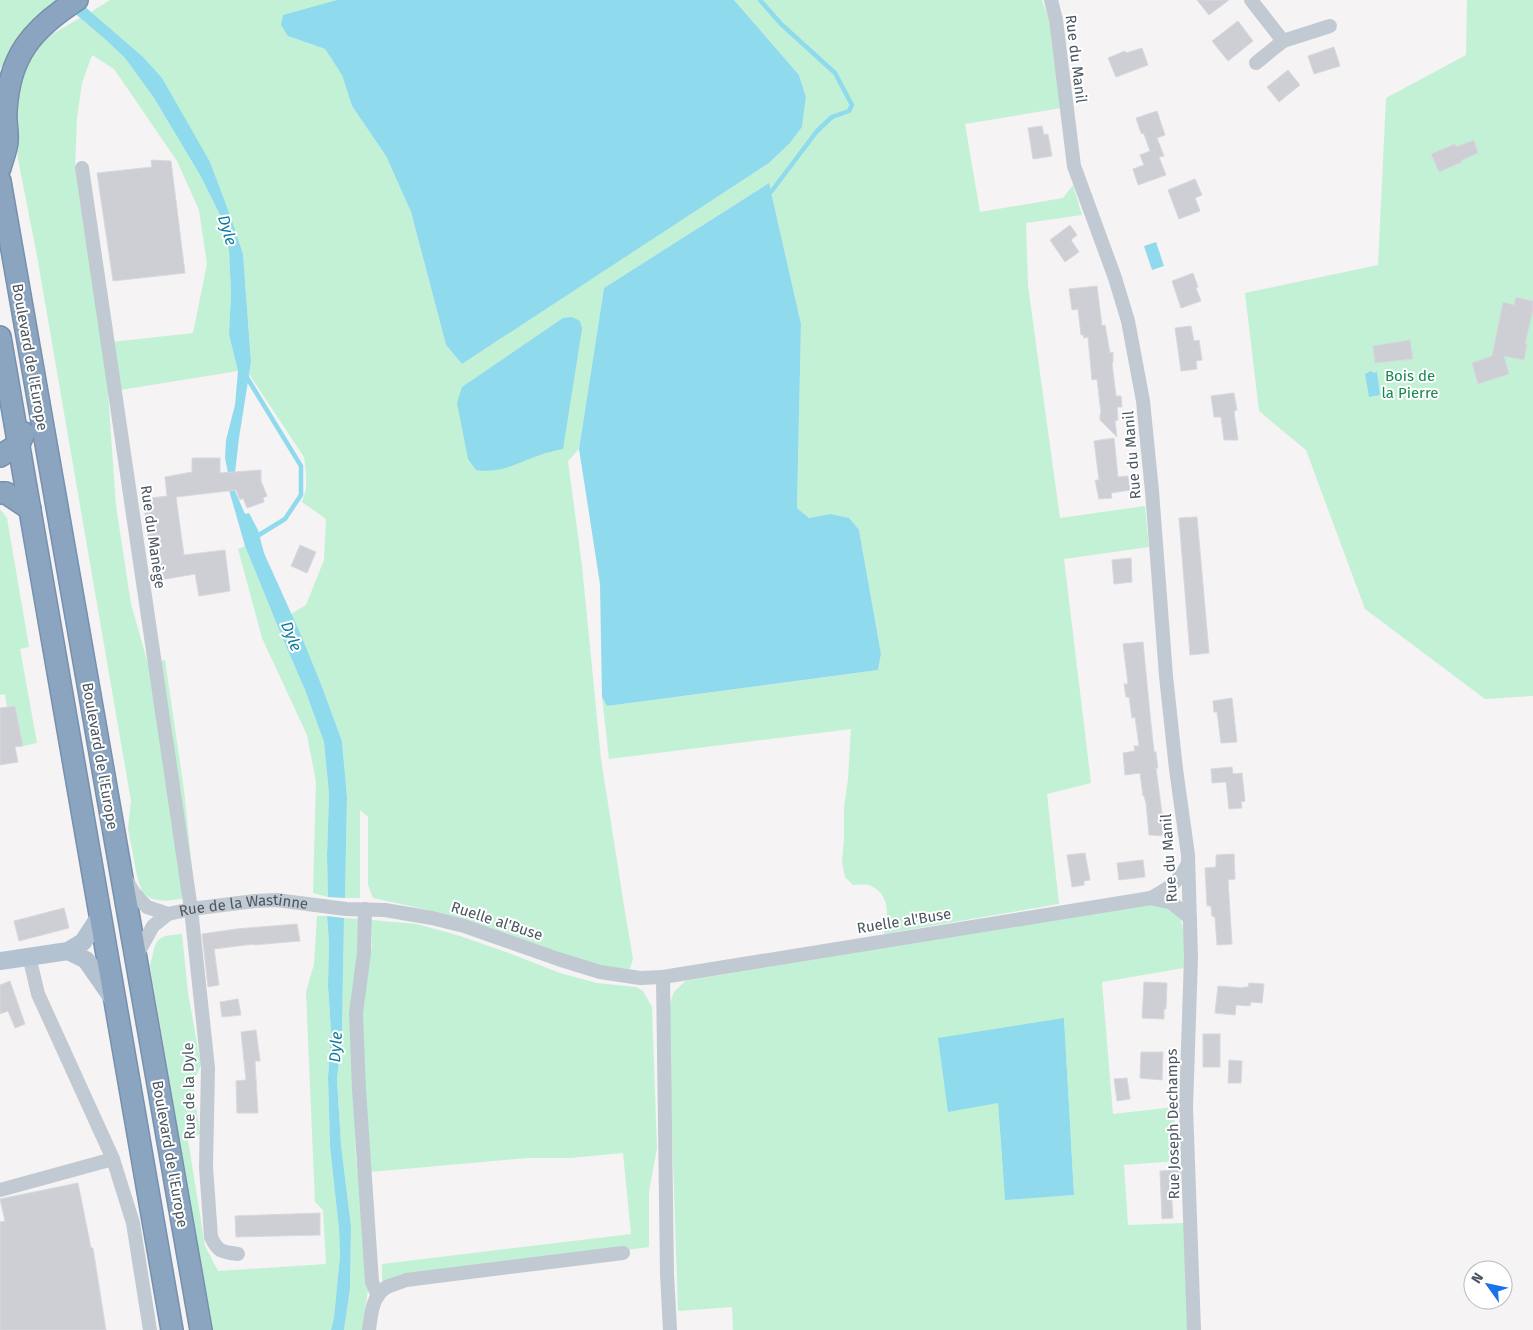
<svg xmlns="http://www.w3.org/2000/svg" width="1533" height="1330" viewBox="0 0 1533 1330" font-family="'Fira Sans',sans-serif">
<rect width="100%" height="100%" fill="#f5f3f3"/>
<g fill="#c3f1d5" fill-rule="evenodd">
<path d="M0,0H59L12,50L0,69Z"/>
<path d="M110,0H337L329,3L288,36L325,49L342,75L352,106L386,156L411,212L446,345L462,364L769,163L790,143L802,127L806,97L799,75L734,0H1042L1049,20L1061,108L965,124L980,212L1063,198L1073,185L1082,215L1026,223L1028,286L1060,518L1145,506L1149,547L1064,559L1091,783L1047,794L1059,904L884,934C888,915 891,894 869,885C864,884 858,885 853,885L845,877L842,862L844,838V808L848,779L851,729L609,759L602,697L607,706L878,670L881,654L859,530L830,514L809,518L797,508L801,324L769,183L604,288L579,449L568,461L582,566L601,759L625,912L633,959L630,969L601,967L462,920L428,910L373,898L368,885V817L360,810V898H345L347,797L342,741L321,684L291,614L306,605L324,560L326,519L302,502L306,489V474L304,457L249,374L251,362L243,254L210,162L91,12Z"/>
<path d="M1467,0H1533V696L1485,699L1365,609L1306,450L1259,411L1245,293L1378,265L1386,98L1466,55Z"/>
<path d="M80,18L106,40L125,58L154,98L200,175L223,221L229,251L231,293L229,335L238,371L108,392L116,506L131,604L148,664L165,660L184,790L195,897L165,901L152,899L142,892L137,876L128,828L131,801L37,256L18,159L15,128V102L21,76L34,50L49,36ZM92,55L114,69L136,101L177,161L199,210L207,264L193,333L102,343L75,168L77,118L82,83Z"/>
<path d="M0,509L7,518L29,647L20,649L37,743L23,746L15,706L7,707L5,694L0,695Z"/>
<path d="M245,546L280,632L305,690L324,742L329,794L327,856L328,897L313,893L316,782L307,735L262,638L238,549Z"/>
<path d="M1156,902C1160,904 1164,904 1168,906C1189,917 1184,948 1184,968L1102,982L1113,1114L1174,1107L1177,1161L1124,1165L1128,1225L1184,1223L1189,1330H733L732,1307L678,1311L668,1008L674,992L685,981ZM1064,1018L1074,1195L1005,1199L998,1103Z"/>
<path d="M317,916H327L329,943L328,986L331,1031L328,1078L330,1147L339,1229L340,1256L334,1317L331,1330H212L150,966C157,941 152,936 182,934L188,993L201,1065L193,1083L200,1134L188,1140L205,1246L218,1271L326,1264L323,1210L315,1202L306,992L314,964Z"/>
<path d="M344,918L361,919L353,1072L356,1158L366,1236L368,1290L362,1330H344L350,1289L351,1226L341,1145L337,1079L342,1032Z"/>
<path d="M371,920L417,924L460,936L514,955L560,973L597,983L636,987L643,991L652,1007L657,1148L649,1192V1247L382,1282V1264L631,1234L623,1153L570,1158H527L370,1172L360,1022L364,973L372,947Z"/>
</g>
<g fill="#90daee">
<path d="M59,0H77L143,57L162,78L210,162L231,218L243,254L251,362L239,438L235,473V491L245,514L249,513L258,530L264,553L300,633L321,684L342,741L347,797L345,898L328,897L327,856L329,794L324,742L305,690L280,632L245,546L229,490L228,473L225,458L226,440L235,405L238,371L229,335L231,293L229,251L223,221L200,175L154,98L125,58L106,40Z"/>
<path d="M337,0H734L799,75L806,97L802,127L790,143L769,163L462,364L446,345L411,212L386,156L352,106L342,75L325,49L288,36L281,25L283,15Z"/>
<path d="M769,183L801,324L797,508L809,518L830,514L849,518L859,530L881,654L878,670L607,706L602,697L600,584L579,449L604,288Z"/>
<path d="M1156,242L1164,266L1152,270L1144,246Z"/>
<path d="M572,317L580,321L582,329L563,449C555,451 547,452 540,455C516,463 502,474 476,470L468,459L457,403L462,387L563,318Z"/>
<path d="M1371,371L1374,373L1377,372L1380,395L1369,397L1365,374Z"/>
<path d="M327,916L344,918L342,1032L337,1079L341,1145L351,1226L350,1289L344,1330H331L334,1317L340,1256L339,1229L330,1147L328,1078L331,1031L328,986L329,943Z"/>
<path d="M1064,1018L1074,1195L1005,1200L998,1103L948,1112L938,1038Z"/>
</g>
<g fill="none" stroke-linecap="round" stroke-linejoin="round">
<g stroke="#90daee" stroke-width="4.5">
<path d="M760,0L781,24L835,73L852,105L849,111L832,117L817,131L771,192"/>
<path d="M246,376L301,466V495L285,519L254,538"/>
</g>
</g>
<g fill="#cdcfd5" stroke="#d7d9de">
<path d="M1197,0H1229L1209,15Z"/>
<path d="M1238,21L1253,41L1228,61L1212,41Z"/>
<path d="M1334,47L1340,66L1314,74L1308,56Z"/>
<path d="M1142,48L1148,65L1116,77L1108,58L1125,51L1126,53Z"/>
<path d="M1288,70L1300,85L1279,102L1267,87Z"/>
<path d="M1157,111L1165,135L1157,138L1164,156L1159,157L1166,175L1138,185L1133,169L1144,165L1140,155L1150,151L1144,134L1141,133L1136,118Z"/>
<path d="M1042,126L1044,135L1048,134L1052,156L1033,159L1028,128Z"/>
<path d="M1474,140L1478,153L1462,160V162L1439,172L1431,154L1455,144L1456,147Z"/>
<path d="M151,160L171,161L185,273L113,281L97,173L152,167Z"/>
<path d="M1195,179L1202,195L1195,198L1200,211L1179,219L1168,190Z"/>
<path d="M1070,225L1077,235L1071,240L1079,252L1065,262L1050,240Z"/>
<path d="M1193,273L1198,287L1196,288L1201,301L1181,308L1172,281Z"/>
<path d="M1097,286L1102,326L1105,325L1110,353L1113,352V363H1112L1116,396H1121L1122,407H1117L1118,420L1115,421L1117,437L1100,420V415L1101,413L1097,379L1092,380L1088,337L1084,338L1083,335H1081L1078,309L1072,310L1069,289Z"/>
<path d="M1516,297L1533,301V310L1525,344L1527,345L1524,360L1504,356L1509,374L1478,384L1472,363L1492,356L1503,302L1514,305Z"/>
<path d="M1191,326L1194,341L1199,340L1202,360L1196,361L1197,369L1181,371L1175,328Z"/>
<path d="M1410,340L1413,359L1375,363L1373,346Z"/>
<path d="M1234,393L1237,410L1234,411L1238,440H1224L1221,417H1214L1211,396Z"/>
<path d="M1114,438L1118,477L1128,476L1130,490L1111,493L1112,498L1099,499L1095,480H1099L1094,441Z"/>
<path d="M192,458H220V473L261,470V481L267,496L263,498L264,502L247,508L243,498L240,500L236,490L176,497L184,555L225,550L230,591L199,596L195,574L154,581L143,499L167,496L165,477L192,472Z"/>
<path d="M1197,517L1209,653L1190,655L1179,518Z"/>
<path d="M300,545L316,552L307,573L291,566Z"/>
<path d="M1131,558L1132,582L1114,584L1112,560Z"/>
<path d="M1143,642L1150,714L1154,752H1156L1158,768H1156L1165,836L1149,835L1146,803L1144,796H1143L1140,773L1125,775L1123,753L1135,751L1134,746H1139L1135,717L1132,718L1129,697H1126L1124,684H1128L1123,644Z"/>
<path d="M1232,698L1237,742L1221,743L1217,712H1214L1213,701Z"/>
<path d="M15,706L23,746L15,747L18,762L0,765V708Z"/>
<path d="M1232,767L1233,774L1242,773L1245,801L1241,802L1242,808L1229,809L1226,782L1212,783L1211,769Z"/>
<path d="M1085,853L1090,880L1084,881V885L1072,887L1067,855Z"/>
<path d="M1234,854L1235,879L1228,880L1232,944L1217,945L1215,917L1212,916L1211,906H1207L1205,868L1216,867V855Z"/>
<path d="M1143,860L1145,877L1119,880L1117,863Z"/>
<path d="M64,908L69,928L19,941L14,921Z"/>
<path d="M297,924L300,941L254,945V944L214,949L219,985L208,987L202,934L236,929Z"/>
<path d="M10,981L25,1024L15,1028L8,1011L0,1014V985Z"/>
<path d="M1144,982L1167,983L1166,1009H1164V1019L1142,1018Z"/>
<path d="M1249,983L1264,984L1262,1003L1251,1002L1250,1006L1236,1005L1235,1015L1215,1013L1218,986L1244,988V987H1248Z"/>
<path d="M238,999L241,1015L222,1017L220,1002Z"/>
<path d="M256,1030L260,1061H255L258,1113H237L236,1081L246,1080L241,1032Z"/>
<rect x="1203" y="1034" width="17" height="33"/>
<path d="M1141,1052H1163L1162,1080L1140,1078Z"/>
<path d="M1229,1060L1242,1061L1241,1083H1228Z"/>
<path d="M1127,1078L1130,1099L1117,1101L1114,1079Z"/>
<path d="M1180,1170V1185L1171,1186L1173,1218L1162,1219L1160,1171Z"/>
<path d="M78,1183L91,1248H93L106,1330H0V1222L5,1221L0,1199Z"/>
<path d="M320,1213V1235L236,1237L235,1216Z"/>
</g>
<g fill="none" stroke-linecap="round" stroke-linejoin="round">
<defs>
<g id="highway">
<path d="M0,168C2,160 6,151 7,142C8,132 5,122 6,111C9,56 32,29 77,0"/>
<path d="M0,181L201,1330"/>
<path d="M0,337L172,1330"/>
<path d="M0,456L19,444L24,433"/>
<path d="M0,493H6L30,509"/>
</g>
</defs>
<use href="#highway" stroke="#7690ad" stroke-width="24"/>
<g stroke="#c1cad2" stroke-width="14">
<path d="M1051,0L1056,20L1074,166L1115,278L1128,321L1143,401L1152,491L1166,676L1176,769L1188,855L1191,958L1186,1107L1194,1330"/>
<path d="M1251,0L1283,41L1256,63"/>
<path d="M1283,41L1330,26"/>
<path d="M82,168L191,909L208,1068L206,1167L211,1237C218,1252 222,1252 238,1254"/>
<path d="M126,880L134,893L147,907L168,914"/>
<path d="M1151,898L1172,903L1190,918"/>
<path d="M365,909L364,953L356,1013L359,1089L372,1282L378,1296"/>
<path d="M29,956L38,994L113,1159L133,1223L150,1330"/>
<path id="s1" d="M136,957L153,926L168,914L191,909L255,901L276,900L346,909L385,910L432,918L464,926L558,959L600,972L640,978L663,977L1151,898C1168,889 1180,881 1188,863"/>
<path d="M663,977L667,1274L670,1330"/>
<path d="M0,1190L113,1159"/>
<path d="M369,1330C371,1315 372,1295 387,1287C393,1284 400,1283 406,1280L623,1253"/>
</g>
<g stroke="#b3c2d1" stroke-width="18">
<path d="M68,951L86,960L114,1000"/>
<path d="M0,961L68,951L83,942L100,916"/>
</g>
<use href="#highway" stroke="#8ba5c1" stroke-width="21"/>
</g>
<g text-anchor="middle" stroke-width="4" stroke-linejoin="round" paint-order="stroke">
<g font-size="15" fill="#4a5661" stroke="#fff">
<text transform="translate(1076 59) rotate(83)" y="5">Rue du Manil</text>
<text transform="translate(30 357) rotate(80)" y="5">Boulevard de l'Europe</text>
<text transform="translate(1132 455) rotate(-95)" y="5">Rue du Manil</text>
<text transform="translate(153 537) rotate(82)" y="5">Rue du Manège</text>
<text transform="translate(100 756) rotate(80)" y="5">Boulevard de l'Europe</text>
<text transform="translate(1169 858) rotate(-94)" y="5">Rue du Manil</text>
<text dy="5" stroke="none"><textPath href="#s1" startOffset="131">Rue de la Wastinne</textPath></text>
<text transform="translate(497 921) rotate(18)" y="5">Ruelle al'Buse</text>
<text transform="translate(904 921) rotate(-9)" y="5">Ruelle al'Buse</text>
<text transform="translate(189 1091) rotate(-91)" y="5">Rue de la Dyle</text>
<text transform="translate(1173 1124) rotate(-91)" y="5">Rue Joseph Dechamps</text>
<text transform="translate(170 1154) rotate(80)" y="5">Boulevard de l'Europe</text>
</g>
<g font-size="15" fill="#17864f" stroke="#fff">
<text x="1410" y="381">Bois de<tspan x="1410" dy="17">la Pierre</tspan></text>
</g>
<g font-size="16" font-style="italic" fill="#0c7c9b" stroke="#fff">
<text transform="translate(228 230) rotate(73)" y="6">Dyle</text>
<text transform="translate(292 636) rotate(68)" y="6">Dyle</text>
<text transform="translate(335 1047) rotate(-86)" y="6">Dyle</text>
</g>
</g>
<g transform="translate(1488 1285) rotate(303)"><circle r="24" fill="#ffffff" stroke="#b7bbc0"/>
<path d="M0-4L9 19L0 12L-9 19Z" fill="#1a73e8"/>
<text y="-8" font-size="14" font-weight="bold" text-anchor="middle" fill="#4a5661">N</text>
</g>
</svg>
